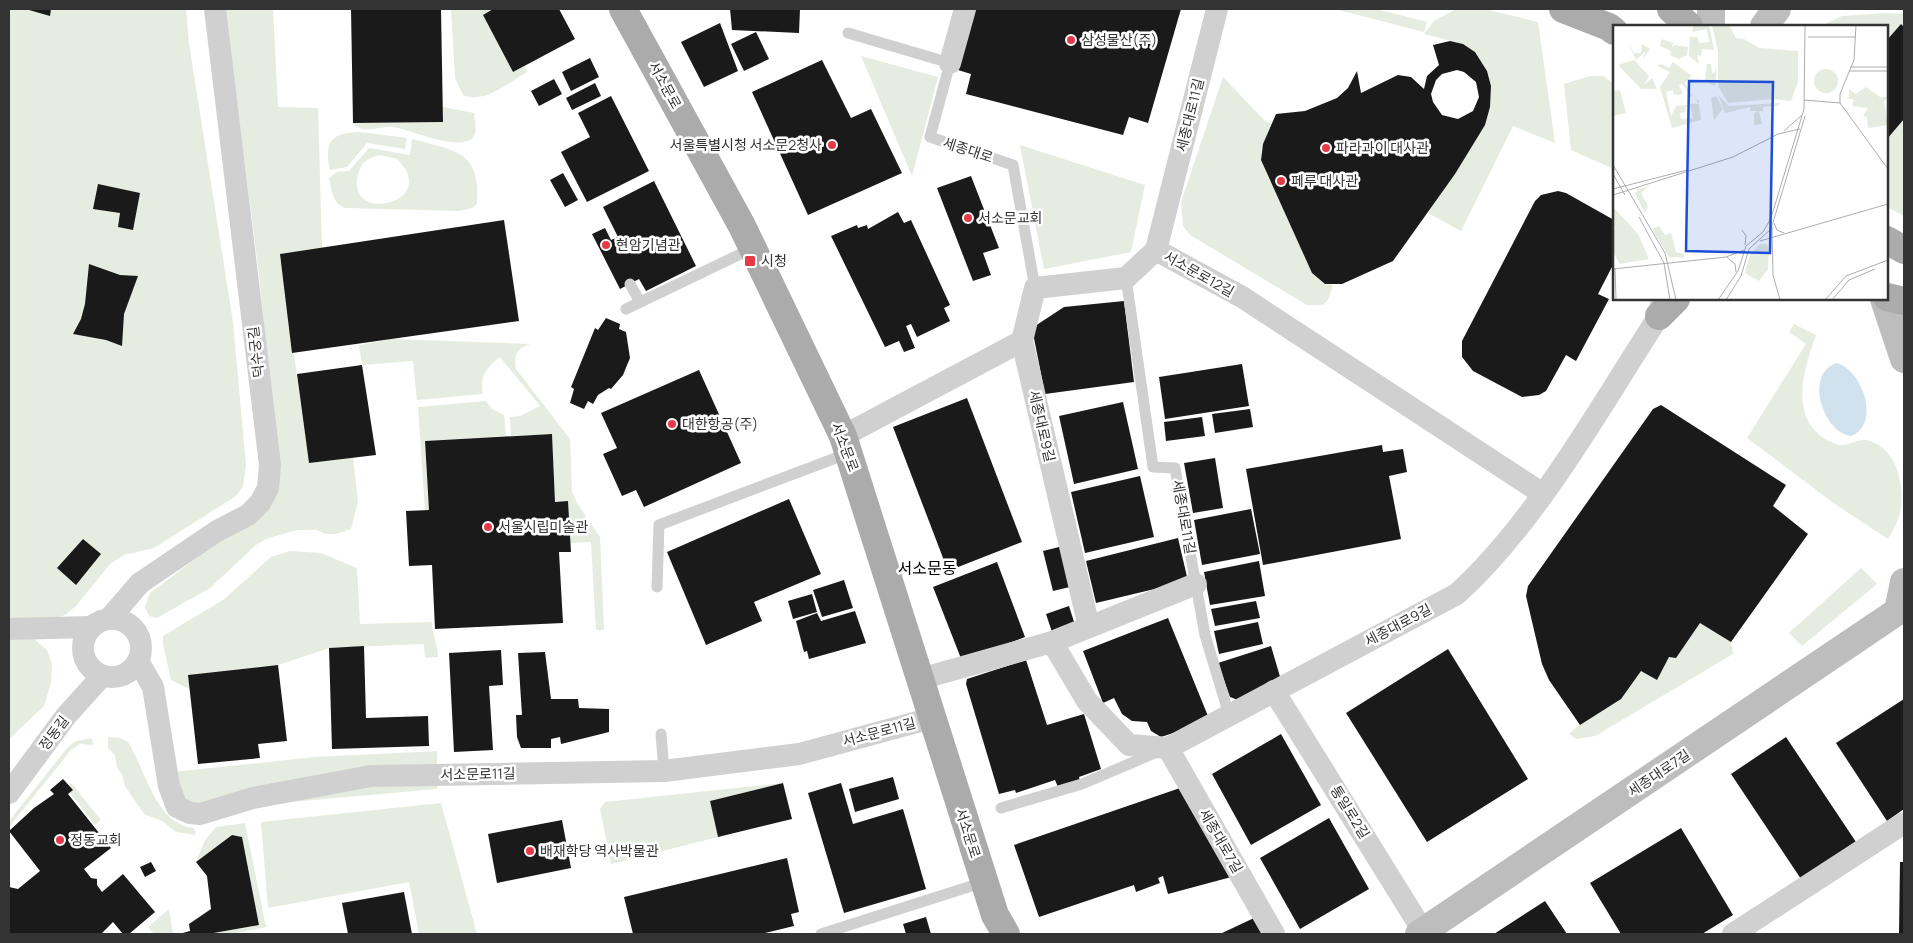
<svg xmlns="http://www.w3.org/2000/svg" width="1913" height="943" viewBox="0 0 1913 943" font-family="Manrope,'Noto Sans KR',sans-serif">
<rect width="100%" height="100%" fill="#fff"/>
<g fill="#e6ecdf" fill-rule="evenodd">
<path d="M9,9H186L189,44L233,322L246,465L243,486L236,496L154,548L124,555L110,564L76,606L65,615L56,618L9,619Z"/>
<path d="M225,9H273L278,107L318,108L322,248L280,254L309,463L353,457L358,502L351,529L336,534H325L317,530H297L266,539L256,545L210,588L157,618L149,616L145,607L150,593L226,536L277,459L259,275Z"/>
<path d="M451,9H492L483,15L513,72L525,66L527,72C508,83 485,104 463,95L455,78Z"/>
<path d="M1335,9H1376L1427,22L1424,32Z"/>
<path d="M1456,9H1484L1538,22L1555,143L1513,126L1461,231L1428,213L1485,125L1491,86L1487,71L1475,52L1463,44L1424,34L1434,21Z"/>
<path d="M1886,13L1904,14V216L1887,207V26H1821L1842,16Z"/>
<path d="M861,56L938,77L912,176Z"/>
<path d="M1590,76H1603L1614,84V169L1571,150L1564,84Z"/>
<path d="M1223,77L1265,121L1271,124L1261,152V160L1312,273L1325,284L1333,285L1328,300L1323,305H1307L1190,235L1183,226L1181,202Z"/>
<path d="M443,107L474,113L476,131L472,139C453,150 415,131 393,127C381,125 363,136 353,123L443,122Z"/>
<path d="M360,132L407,138L405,149L367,143L347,167L330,170C324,141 331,133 360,132Z"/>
<path d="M412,139C455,151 481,150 477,204L472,208L460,211L345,208C332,203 332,191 329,178L337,172L349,171L369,148L410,155ZM380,155L397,159C442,203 345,226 358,174C361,162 369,157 380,155Z"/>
<path d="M1020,145L1145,185L1131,252L1044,269Z"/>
<path d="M1794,324L1816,335C1802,373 1786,428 1839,445C1849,446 1857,439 1866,440C1895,446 1904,481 1901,506C1900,518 1894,529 1888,539L1832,502L1747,438L1806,344L1789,332Z"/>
<path d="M393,339L531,344C516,348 514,355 516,369L570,439L572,492L577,503L600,537L604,630H596L591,542L570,543L568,502H555L552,434L511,436L510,417L520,416L540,406L500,357C487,366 479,378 483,394L417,400L413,361L362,365L359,345Z"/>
<path d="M486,401L492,409L504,415L506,436L425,441L429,510H425L418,407Z"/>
<path d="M290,551L321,553L357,568L360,624L432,622C432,635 438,644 438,657L425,658L424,644L329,648L278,665L189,675L190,689L171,680L163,645V636L223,600L271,557Z"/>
<path d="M1861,568L1877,584L1802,646L1789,633Z"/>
<path d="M1700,623L1731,642L1733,654L1595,736L1576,739L1569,734L1641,671L1657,680L1669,657L1676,658Z"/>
<path d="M34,639L47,650L52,664L51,683L44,706L9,739V640Z"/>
<path d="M108,737L120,738L128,742C146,771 156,825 194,828L196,835L176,832L162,821L144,814L125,786L122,774L117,768L115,755L108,748Z"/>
<path d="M92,738L93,745L80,744L71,750L9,827V821L68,747L76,741Z"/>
<path d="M437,751V789L199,810L190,808L172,772L315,757Z"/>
<path d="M71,783L101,820L95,825L70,793L69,785Z"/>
<path d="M783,783L710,801L718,837L611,864L600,809L605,802Z"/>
<path d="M441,803L477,934H419L409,882L268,908L261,822Z"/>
<path d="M245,823L266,927L231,934H208L259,925L241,837L232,835L196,862L205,840L216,827Z"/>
<path d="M169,909L173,934H154L148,927Z"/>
</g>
<path fill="#cfe2ee" d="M1837,363C1863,371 1881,424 1851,436C1822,432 1804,373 1837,363Z"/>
<g fill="#1a1a1a" fill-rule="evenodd">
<path d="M29,9H51L50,16L29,10Z"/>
<path d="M351,9H441L443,122L353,123Z"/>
<path d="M493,9H559L575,39L513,72L483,15Z"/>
<path d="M730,9H800L799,33L732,30Z"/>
<path d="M975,9H1181L1148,123L1129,117L1123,135L966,94L971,74L958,70Z"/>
<path d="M720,23L738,71L704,87L681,42Z"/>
<path d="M1901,24L1904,27V119L1887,139V40Z"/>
<path d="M756,32L769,59L744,71L731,44Z"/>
<path d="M1450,41L1463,44L1475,52L1487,71L1491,86L1490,107L1485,125L1455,174L1393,261L1342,284H1325L1312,273L1261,160L1263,144L1276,114L1305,111L1337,98L1348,88L1357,71L1361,93L1398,75L1411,77L1424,89L1427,76L1439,65L1433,45ZM1457,70L1464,72L1476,82L1479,97L1473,111L1458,119L1442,115L1433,102L1431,94L1436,80L1442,74Z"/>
<path d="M590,58L599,77L571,91L562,72Z"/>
<path d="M822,60L851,118L871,109L902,173L808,215L752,92Z"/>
<path d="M554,79L562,94L539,106L531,91Z"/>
<path d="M595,83L601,96L572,110L566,98Z"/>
<path d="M611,96L649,171L587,202L561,152L590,137L578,113Z"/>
<path d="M563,173L578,200L565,207L550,180Z"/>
<path d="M971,176L999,248L983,253L991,275L973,281L937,188Z"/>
<path d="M654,181L696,266L646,291L639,279L620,289L592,234L605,228L611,240L618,237L603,207Z"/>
<path d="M98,184L140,193L133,230L118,227L120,213L93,209Z"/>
<path d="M1558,191L1566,193L1614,220V263L1598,294L1609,299L1576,361L1566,355L1546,391L1539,395L1522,397L1473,371L1462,357V341L1535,201L1541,195Z"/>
<path d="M898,212L904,223L911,220L950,305L944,308L950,321L917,337L911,324L906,326L915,348L904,352L899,341L885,347L831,236L857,225L858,228L867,225L868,229Z"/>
<path d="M504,220L519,321L292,353L280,254Z"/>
<path d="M89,264L120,275L138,276L124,314L122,346L106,340L73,334L81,319L85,304Z"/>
<path d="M1124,301L1134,382L1045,394L1032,328L1064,307Z"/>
<path d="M606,318L620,324L619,329L626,332L630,358L623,375L611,389L609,388L598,395L593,404L588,401L584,409L570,403L574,389L571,387L595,328L598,330Z"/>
<path d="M1242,364L1249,406L1165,419L1159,377Z"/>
<path d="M362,365L376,455L309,463L297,374Z"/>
<path d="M699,370L741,463L644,507L636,490L622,496L603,454L617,448L601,413Z"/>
<path d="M967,398L1022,542L948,571L893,427Z"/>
<path d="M1123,402L1138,469L1074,484L1059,416Z"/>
<path d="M1661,405L1786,485L1773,506L1808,534L1731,642L1700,623L1676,658L1669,657L1657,680L1641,671L1621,699L1580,725L1549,680L1542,664L1526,596L1528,586L1653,409Z"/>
<path d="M1250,409L1253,427L1215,433L1212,414Z"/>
<path d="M1202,417L1205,436L1166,441L1164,422Z"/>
<path d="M552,434L555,502L568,501L571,552H559L563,623L435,629L432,565L409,566L406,511L429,510L425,441Z"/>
<path d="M1382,445L1383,452L1403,449L1407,472L1389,476L1401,539L1263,565L1246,469Z"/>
<path d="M1215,458L1223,508L1193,513L1184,463Z"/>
<path d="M1140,476L1154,537L1085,553L1071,492Z"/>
<path d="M789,499L821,574L754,602L762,621L706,645L667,552Z"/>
<path d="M1251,509L1260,554L1202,565L1194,520Z"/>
<path d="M1178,538L1188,581L1096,603L1086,561Z"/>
<path d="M83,539L101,554L76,585L57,568Z"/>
<path d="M1063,546L1074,586L1053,591L1043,551Z"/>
<path d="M1259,561L1265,596L1210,605L1204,572Z"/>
<path d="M997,562L1025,637L962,661L933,587Z"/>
<path d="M844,580L853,608L822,617L813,590Z"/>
<path d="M812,594L817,612L793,619L788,601Z"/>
<path d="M1256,601L1260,618L1215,626L1211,609Z"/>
<path d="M1069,606L1075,625L1052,632L1046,614Z"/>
<path d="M855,611L866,643L809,659L807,651L804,652L796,621L817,613L821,621Z"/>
<path d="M1168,618L1210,721L1161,737L1151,731L1147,722L1132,721L1122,714L1114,698L1103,703L1083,651Z"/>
<path d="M1258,622L1263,644L1219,654L1214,631Z"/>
<path d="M364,646L366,718L428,716L429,746L332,749L329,648Z"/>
<path d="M1271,646L1281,680L1243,702L1230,697L1218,663Z"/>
<path d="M1448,649L1528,779L1427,842L1346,713Z"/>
<path d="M501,650L503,685L489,686L493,750L454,752L449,653Z"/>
<path d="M545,652L551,699H578L579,708L609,709V732L561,744L560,737L551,739V748H521L517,737L516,715H522L518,653Z"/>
<path d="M1026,660L1047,725L1084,714L1101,769L1079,777L1080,782L1058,787L1055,780L1016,793L1015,790L999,794L966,684L967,679Z"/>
<path d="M278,665L287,741L258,744L260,758L198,764L188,675Z"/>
<path d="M1904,699V809L1887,821L1836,743Z"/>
<path d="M1281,734L1321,805L1251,845L1212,774Z"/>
<path d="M1786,737L1856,842L1801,879L1731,774Z"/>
<path d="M893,777L899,799L855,812L849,789Z"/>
<path d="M63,779L73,790L68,794L111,848L84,869L91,878L97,879V885L102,892L123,874L155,912L129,934H123L113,922L101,934H9V887L18,889L40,871L9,831L34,808L54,794L50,790Z"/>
<path d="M783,783L792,819L718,837L710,801Z"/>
<path d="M841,783L853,824L903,809L926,889L844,913L808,793Z"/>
<path d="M1183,787L1235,876L1168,894L1163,876L1158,878L1160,883L1136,892L1134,885L1039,917L1014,845Z"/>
<path d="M1329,818L1369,889L1300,929L1260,858Z"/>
<path d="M562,820L571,868L497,883L488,834Z"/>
<path d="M1681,828L1733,915L1702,934H1621L1590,883Z"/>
<path d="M232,835L242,837L259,925L208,934H179L190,931L189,924L211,909L207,876L196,862Z"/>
<path d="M787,858L799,912L791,914L794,926L761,934H633L624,897Z"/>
<path d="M151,862L156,871L145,877L140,867Z"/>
<path d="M1900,862H1904V934H1899Z"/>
<path d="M404,892L412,934H348L342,903Z"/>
<path d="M1545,901L1567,934H1494Z"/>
<path d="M926,917L931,934H906L903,924Z"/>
<path d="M1254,918L1266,934H1220Z"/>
</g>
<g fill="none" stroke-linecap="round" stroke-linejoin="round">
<g stroke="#d0d0d0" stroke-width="11">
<path d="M848,33L950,63L930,137L1013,165L1035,288"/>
<path d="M1126,278L1153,467L1175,468L1205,635L1229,715"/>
<path d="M630,284L640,302"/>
<path d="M626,309L753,248"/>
<path d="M657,587L659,525L849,453"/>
<path d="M661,734L664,771"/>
<path d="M1001,808L1082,784L1157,752"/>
<path d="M821,934L984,882"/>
</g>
<g stroke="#d0d0d0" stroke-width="22">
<path d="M950,63L965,9"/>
<path d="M1156,250L1217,9"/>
<path d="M1022,341L1089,627"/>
<path d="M843,436L1022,341L1035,288L1126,278L1156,250L1242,297L1543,494"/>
<circle cx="112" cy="648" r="29"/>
<path d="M109,619L140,583L217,531L248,515L260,503L268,488L270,465L215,9"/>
<path d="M9,629L91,627"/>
<path d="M1052,642L1196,584"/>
<path d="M138,661L153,687L169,786L177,807L190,813L200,814L253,798L371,776L664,771L799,754L932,718"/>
<path d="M920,679L1052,642L1087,701L1129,745L1168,748L1457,594C1538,520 1599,408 1659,316L1662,300"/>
<path d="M1274,691L1423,931"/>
<path d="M1168,748L1274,934"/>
<path d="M9,793L66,716L102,676"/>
<path d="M1733,934L1904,823"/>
</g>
<g stroke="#bdbdbd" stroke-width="28">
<path d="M1711,26V9"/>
<path d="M1764,26L1777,9"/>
<path d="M1884,299L1904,359"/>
<path d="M1898,611L1904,582"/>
<path d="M1419,934L1904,607"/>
</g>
<g stroke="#ababab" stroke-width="28">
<path d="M623,9L742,226L843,436L995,915L1006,934"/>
<path d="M1563,9L1609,27L1614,31"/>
<path d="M1671,9L1689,26"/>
<path d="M1887,240L1904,250"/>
<path d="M1887,297L1904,301"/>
<path d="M1659,316L1676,299"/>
</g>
</g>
<g fill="#e63946" stroke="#fff" stroke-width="2">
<circle cx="1071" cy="40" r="5"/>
<circle cx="832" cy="145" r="5"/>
<circle cx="1326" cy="148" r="5"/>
<circle cx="1281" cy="181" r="5"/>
<circle cx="968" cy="218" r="5"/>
<circle cx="606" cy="245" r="5"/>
<rect x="744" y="255" width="12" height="12" rx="2.5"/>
<circle cx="672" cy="424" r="5"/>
<circle cx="488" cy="527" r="5"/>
<circle cx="60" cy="840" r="5"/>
<circle cx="530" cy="851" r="5"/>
</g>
<g text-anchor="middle" stroke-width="5" stroke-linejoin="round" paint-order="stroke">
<g font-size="14" fill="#333" stroke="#fff" text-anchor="start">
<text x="1081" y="45">삼성물산(주)</text>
<text x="822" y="150" text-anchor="end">서울특별시청 서소문2청사</text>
<text x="1336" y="153">파라과이 대사관</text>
<text x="1291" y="186">페루 대사관</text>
<text x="978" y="223">서소문교회</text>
<text x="616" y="250">현암기념관</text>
<text x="761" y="266">시청</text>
<text x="682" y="429">대한항공(주)</text>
<text x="498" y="532">서울시립미술관</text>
<text x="70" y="845">정동교회</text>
<text x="540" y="856">배재학당 역사박물관</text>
</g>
<g font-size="14" fill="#333" stroke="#fff">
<text transform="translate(665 85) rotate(61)" y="5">서소문로</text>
<text transform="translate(1190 115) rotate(-76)" y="5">세종대로11길</text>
<text transform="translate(968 150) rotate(18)" y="5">세종대로</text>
<text transform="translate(1199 274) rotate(29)" y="5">서소문로12길</text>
<text transform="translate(256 352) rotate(-97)" y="5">덕수궁길</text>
<text transform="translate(1042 426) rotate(77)" y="5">세종대로9길</text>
<text transform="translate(845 447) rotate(69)" y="5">서소문로</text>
<text transform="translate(1184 517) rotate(80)" y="5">세종대로11길</text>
<text transform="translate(1398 625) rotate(-28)" y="5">세종대로9길</text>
<text transform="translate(879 732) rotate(-15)" y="5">서소문로11길</text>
<text transform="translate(54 733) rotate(-53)" y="5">정동길</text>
<text transform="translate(1659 773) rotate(-34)" y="5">세종대로7길</text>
<text transform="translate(478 774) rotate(-1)" y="5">서소문로11길</text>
<text transform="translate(1350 812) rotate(58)" y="5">통일로2길</text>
<text transform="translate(968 833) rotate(72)" y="5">서소문로</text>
<text transform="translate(1221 841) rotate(60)" y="5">세종대로7길</text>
</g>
<g font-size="16" fill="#000" stroke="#fff">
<text x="927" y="574">서소문동</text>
</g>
</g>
<g transform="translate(1613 25)">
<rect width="275" height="275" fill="#fff"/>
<path d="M81,0H96L101,25L89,24L88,31L84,30L86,39L76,31L77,12H85L86,18L96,17L94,4L79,7ZM99,0H116L123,13L131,14L146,23L185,26V57L178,76L161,74L115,78L105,61V26ZM14,14L21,28H28L29,19L37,24L29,36L33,26L23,35ZM49,14L60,18L59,23L61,20L75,22L74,30L66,34L57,30L58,26L47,21ZM21,35L36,51L31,60L39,53L44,64H28L5,40ZM60,37L83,54L78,51L72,58L79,71L76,72L77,79L85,78L83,74L86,75V78L80,79H86L88,95L59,103L47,62L57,47L44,41L48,39L56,43ZM69,59L74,65L80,93L68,94L67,88L73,87L72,82L77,81V80L63,81L58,91L53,67L60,65L61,70L70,69L66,60ZM94,39H98L99,48L102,47L103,41V59L101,61L92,55ZM201 56a12 12 0 1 1 24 0a12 12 0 1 1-24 0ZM253,62L267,72H275L271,76L275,100L255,103L254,92L250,91L255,83L239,81L241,75L233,72H236V64L243,69ZM7,65L13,88L0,91V66ZM105,70L116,81L167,78L166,81L150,82V86H146L149,99L141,100V88L145,86H137V82L112,88ZM103,71L110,84L101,95L98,73ZM36,161L28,168L35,181L32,188L22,169L25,165ZM0,182L25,209L36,234L7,239L0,227V204L3,203L0,202ZM46,201L52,210L58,208L63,227L71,229V233L56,232L39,204ZM147,219H154L156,225L155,244L146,256L132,248L137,229Z" fill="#e6ecdf" fill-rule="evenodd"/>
<path fill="none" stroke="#adadad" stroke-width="1" d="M195,12H243M237,42H275M236,46H275M191,75L227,78L275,144M227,78V69L241,35L243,0M171,106L189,90M0,140L52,228L63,275M0,149L12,170M0,164L74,145M0,170L120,132L165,109L187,104M26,192L51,238L57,275M161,198L164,205L171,208M159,202L160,250L167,275M129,205L133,211L132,220M147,216L275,179M114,232L122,239L123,247M2,243L3,275M0,244L113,232L131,225M105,275L125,246L133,221L150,207L158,193L191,84L192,0M113,275L128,251L136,224L158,204L192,91M212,275L233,251L275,235M219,275L236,255L262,244"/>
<path fill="#1d4ed8" fill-opacity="0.15" stroke="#1d4ed8" stroke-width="2.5" d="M76,56L160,57L157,228L73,226Z"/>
<rect width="275" height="275" fill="none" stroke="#333" stroke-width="2.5"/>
</g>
<rect width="1913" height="943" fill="none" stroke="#333333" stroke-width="20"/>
</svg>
